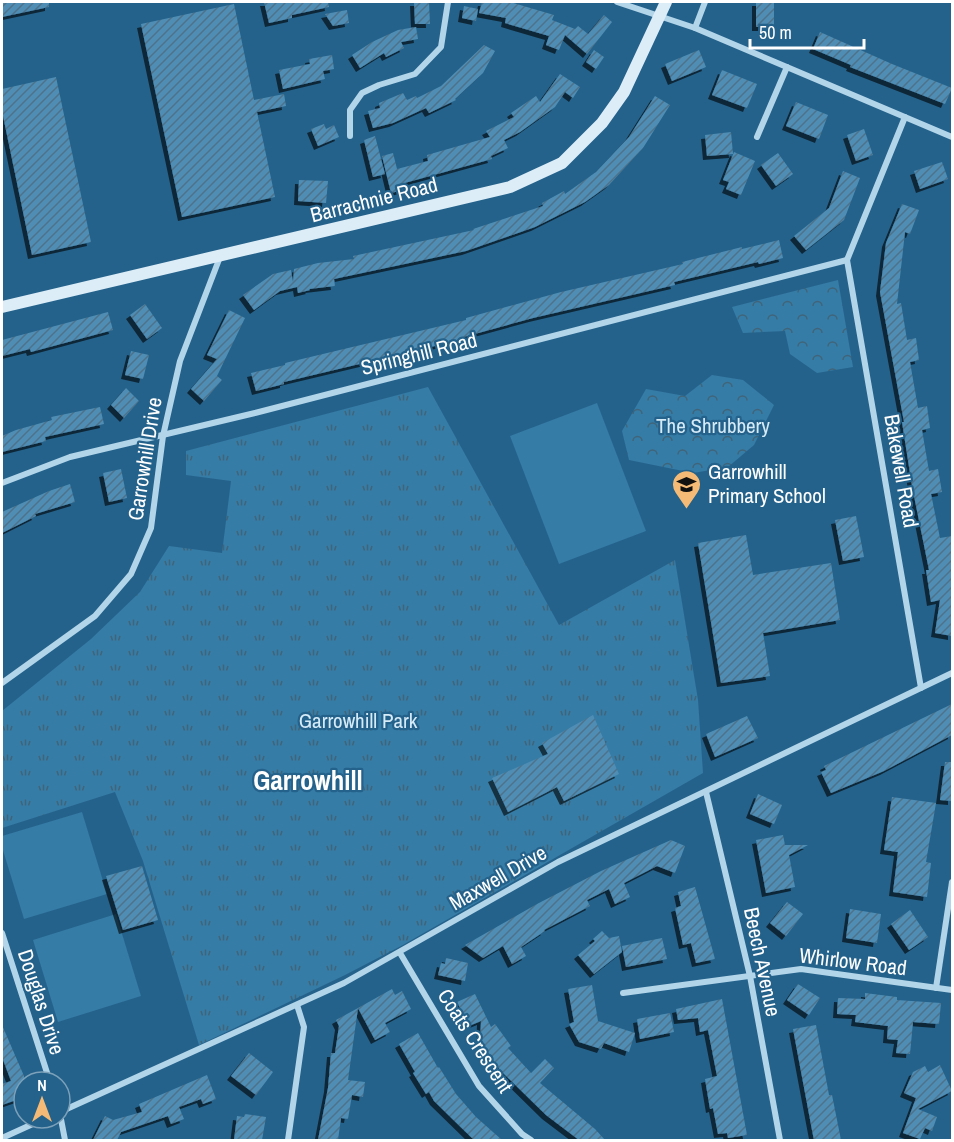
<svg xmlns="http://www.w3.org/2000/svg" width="954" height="1142" viewBox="0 0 954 1142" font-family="'Archivo Narrow',sans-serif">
<defs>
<pattern id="forest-crowns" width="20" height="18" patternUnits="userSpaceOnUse" patternTransform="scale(1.5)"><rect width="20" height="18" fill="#357ca6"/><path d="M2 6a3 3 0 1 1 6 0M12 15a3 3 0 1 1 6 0" fill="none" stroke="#406479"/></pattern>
<pattern id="park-tufts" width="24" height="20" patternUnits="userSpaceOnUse" patternTransform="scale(1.5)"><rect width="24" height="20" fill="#357ca6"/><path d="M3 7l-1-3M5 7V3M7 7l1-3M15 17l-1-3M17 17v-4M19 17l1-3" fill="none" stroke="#406479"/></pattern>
<pattern id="building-hatch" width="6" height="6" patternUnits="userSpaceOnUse" patternTransform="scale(1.5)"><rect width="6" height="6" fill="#508db4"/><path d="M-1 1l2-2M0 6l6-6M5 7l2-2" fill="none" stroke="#4e738a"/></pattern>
<filter id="shadow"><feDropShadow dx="-4" dy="4" stdDeviation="0" flood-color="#0009"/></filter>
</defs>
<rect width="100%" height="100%" fill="#24628b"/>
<g fill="#357ca6">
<path d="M597,403L646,531L559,564L510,436Z"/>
<path d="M82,812L107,894L24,919L2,847V836Z"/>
<path d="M116,914L141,996L58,1022L33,940Z"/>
</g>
<g fill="url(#forest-crowns)">
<path d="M838,280L853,367L817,373L790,354L785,331L743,333L732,307Z"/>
<path d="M712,375L743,380L774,405L754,445L728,467L693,473L629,460L622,431L646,389L685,396Z"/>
</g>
<path fill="url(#park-tufts)" d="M428,387L559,625L675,560L698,700L703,773L401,946L345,975L199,1045L143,861L115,792L2,828V711L91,639L140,592L169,546L222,553L231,481L186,475V451Z"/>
<g fill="url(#building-hatch)" filter="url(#shadow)">
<path d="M2,2H49V7L2,17Z"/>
<path d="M264,2H328L329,7L292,15V18L269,23Z"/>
<path d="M414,2H429L430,24H415Z"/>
<path d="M482,2H510L554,15L552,20L575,29L578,26L588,34L604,15L612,22L587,54L565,35L559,50L546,45L549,36L505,23L506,18L479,13Z"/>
<rect x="756" y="2" width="18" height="25"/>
<path d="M234,4L254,100L284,94L286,106L257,112L275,197L182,217L141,24Z"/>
<path d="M464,6L478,9L476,21L462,18Z"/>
<path d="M347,10L349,23L333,26L325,14Z"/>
<path d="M416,27L418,39L401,42L404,48L386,57L384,53L360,68L352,55L372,42L398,30Z"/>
<path d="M820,32L892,64L952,88L945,104L850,67L851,65L813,49Z"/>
<path d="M484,45L495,51L483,73L455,99L456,100L429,113L426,108L393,123L373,128L368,111L380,108L379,103L403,93L407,100L416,96L417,98L441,86Z"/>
<path d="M594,50L604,57L596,69L586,62Z"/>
<path d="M699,50L706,67L672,81L665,64Z"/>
<path d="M332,55L334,69L323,71L325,79L283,89L279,70L310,64L309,59Z"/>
<path d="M722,70L757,84L747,108L712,95Z"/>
<path d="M560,74L580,87L573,98L565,92L555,107L520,132L504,140L508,148L491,156L492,159L401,184L403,190L391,193L382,156L393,153L397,169L428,161L427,155L490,137L486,131L514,117L511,113L536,96L540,102Z"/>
<path d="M56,77L91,242L32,255L2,111V89Z"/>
<path d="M655,96L670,105L643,148L609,185L585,202L535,227L466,251L334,279L335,286L309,289L310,290L298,293L297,287L280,291L254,310L243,295L273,274L291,270L293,282L294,269L318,263L354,259L353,256L474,230L473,229L543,206L542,203L564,191L565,194L596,172L629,137Z"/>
<path d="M796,102L828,115L819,139L786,126Z"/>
<path d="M324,124L326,129L334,125L339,137L318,146L311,129Z"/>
<path d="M864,129L873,155L856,161L847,135Z"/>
<path d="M731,132L733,154L707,156L705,135Z"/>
<path d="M375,136L385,174L373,177L364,140Z"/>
<path d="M734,152L755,161L741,195L726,189L729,182L723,180Z"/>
<path d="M778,153L793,174L776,186L761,165Z"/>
<path d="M942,162L948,179L920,189L914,171Z"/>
<path d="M843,171L860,178L844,220L806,250L794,236L829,208Z"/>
<path d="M299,180L328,181L326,203L298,201Z"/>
<path d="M902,204L919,210L910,234L905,232L897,304L901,303L907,340L916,338L919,360L910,362L918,408L927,406L930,428L922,430L929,471L938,469L942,492L931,494L940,538L952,536V636L935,633L940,600L931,602L926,570H929L912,486L902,422H904L880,292L886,243Z"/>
<path d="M779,240L783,258L759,264L758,262L674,282L675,285L533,318L460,338V340L284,382V384L256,391L251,373L285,365V363L466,320V318L561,292L683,264L682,262L742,247V249Z"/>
<path d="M145,304L162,328L147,339L130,315Z"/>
<path d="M229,310L245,318L217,376L222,380L204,401L191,389L217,359L207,355Z"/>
<path d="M108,312L113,330L31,352L30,349L2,356V340Z"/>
<path d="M131,351L149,355L143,379L125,375Z"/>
<path d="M126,388L139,401L124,418L111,405Z"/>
<path d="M100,407L104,424L45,437L46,441L2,452V436L16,430L52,420L51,417Z"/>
<path d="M121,469L127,498L109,502L103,473Z"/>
<path d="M70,484L75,502L35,514L36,516L2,533V512L49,491Z"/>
<path d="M856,516L864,557L843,561L835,520Z"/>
<path d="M746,535L753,575L831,563L840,620L763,633L770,676L721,683L698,543Z"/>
<path d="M952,704V735L884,771L831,793L821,772L826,770L824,766Z"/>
<path d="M593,715L619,774L564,801L557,787L508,812L492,778L548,754L542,743Z"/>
<path d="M747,716L758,738L715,757L706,734Z"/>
<path d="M945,762H952V801L940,800Z"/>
<path d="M758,794L782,805L774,824L750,814Z"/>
<path d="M892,797L936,803L926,862L931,863L927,897L893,892L898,852L884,850Z"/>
<path d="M783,835L785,845H808L789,855L795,887L766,893L756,840Z"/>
<path d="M671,840L685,846L675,873L657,866L624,883L630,897L615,904L609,889L587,900L590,906L544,930L545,931L521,947L526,956L512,964L503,946L483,958L465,945L537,904L601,871Z"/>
<path d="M142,866L158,920L123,930L106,876Z"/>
<path d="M695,887L715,959L696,963L691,943L683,945L675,908L681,906L678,892Z"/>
<path d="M787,902L803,914L786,936L770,923Z"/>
<path d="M850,909L881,914L877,943L846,938Z"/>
<path d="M910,910L928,937L909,950L891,924Z"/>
<path d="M602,931L609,938L619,936L622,952L594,974L578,955L595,941L593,939Z"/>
<path d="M662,938L667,959L626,967L622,946Z"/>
<path d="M446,958L468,963L465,981L438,975L441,963L445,964Z"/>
<path d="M798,984L820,998L809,1015L787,1000Z"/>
<path d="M592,985L598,1021L635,1033L629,1052L604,1043L601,1049L579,1042L569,1024L574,1022L568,989Z"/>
<path d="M392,989L395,995L402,991L411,1009L385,1023L390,1032L375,1040L358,1008Z"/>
<path d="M865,993L897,997V1000L941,1003L939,1024L913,1022L910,1054L896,1053L898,1040L887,1039L888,1026L855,1022L856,1015L837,1014L838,998L865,999Z"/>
<path d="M475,994L491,1027L495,1024L511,1046L508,1048L531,1073L545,1059L554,1068L540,1083L595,1129L605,1140H579L546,1115L500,1070L480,1041L481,1021L469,1026L457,1002Z"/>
<path d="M722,999L747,1135L728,1138L727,1133L718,1134L713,1108L710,1109L705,1079L717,1076L708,1030L700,1032L698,1018L678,1020L676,1009Z"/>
<path d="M358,1008L348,1080L365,1082L363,1097L352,1095L348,1119L341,1118L338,1140H318L328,1088L331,1053H335L339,1026L336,1020Z"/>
<path d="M670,1013L674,1032L640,1039L637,1019Z"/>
<path d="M2,1025L24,1076V1111L19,1099L2,1105V1084L11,1081L2,1057Z"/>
<path d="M816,1025L829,1095H832L841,1140H814L812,1130L793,1029Z"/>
<path d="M418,1033L438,1068L439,1067L456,1094L476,1117L502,1140H474L434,1101L429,1092L426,1094L413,1073L415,1072L399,1044Z"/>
<path d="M249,1053L273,1072L256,1095L231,1076Z"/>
<path d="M940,1065L952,1091L918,1109L937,1117L932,1131L925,1128L920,1139L903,1133L916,1098L904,1093L913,1072L925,1066L928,1072Z"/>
<path d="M207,1075L216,1099L203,1104L201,1099L179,1107L184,1119L171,1124L168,1116L121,1132L117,1140H93L105,1116L113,1120L142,1112L139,1104Z"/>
<path d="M245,1114L266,1117L262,1140H234L237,1116L244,1117Z"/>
</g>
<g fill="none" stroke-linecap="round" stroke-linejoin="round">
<g stroke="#b2d5ea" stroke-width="6">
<path d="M617,2L695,28L952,137"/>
<path d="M695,28L705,2"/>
<path d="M350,136V110L362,93L379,85L415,74L441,47L448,2"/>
<path d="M757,137L787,67"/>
<path d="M847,260L921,688"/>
<path d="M847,260L905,117"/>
<path d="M2,483L70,457L255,413L847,260"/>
<path d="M2,683L95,616L131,574L151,528L163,436L180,361L220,257"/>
<path d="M706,792L750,976L780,1140"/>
<path d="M2,933L50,1082"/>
<path d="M400,953L479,1086L522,1134L531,1140"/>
<path d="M936,988L952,882"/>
<path d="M623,993L801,969L952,990"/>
<path d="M60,1112L344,983L558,862L952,673"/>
<path d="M60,1114L65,1140"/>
<path d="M2,1138L46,1118"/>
<path d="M288,1140L304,1027L297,1005"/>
</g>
<path stroke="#dcedf8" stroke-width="12" d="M2,307L510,187L562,163L602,123L624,92L666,2"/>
</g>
<defs>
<symbol id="school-pin" viewBox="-11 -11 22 30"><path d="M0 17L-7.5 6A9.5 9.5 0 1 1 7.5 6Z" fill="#f5ba75" stroke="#24628b"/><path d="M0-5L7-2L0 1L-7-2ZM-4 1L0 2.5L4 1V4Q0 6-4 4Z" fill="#111"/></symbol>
</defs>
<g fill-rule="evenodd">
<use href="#school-pin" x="670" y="468" width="33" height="45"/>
</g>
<g text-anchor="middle" stroke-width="4.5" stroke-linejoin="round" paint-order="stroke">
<g font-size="21" fill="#fff" stroke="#24628b">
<text transform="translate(374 200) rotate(-14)" y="7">Barrachnie Road</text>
<text transform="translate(419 354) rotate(-14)" y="7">Springhill Road</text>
<text transform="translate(145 459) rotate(-81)" y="7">Garrowhill Drive</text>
<text transform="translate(901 471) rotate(80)" y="7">Bakewell Road</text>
<text transform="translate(498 878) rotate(-30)" y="7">Maxwell Drive</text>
<text transform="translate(762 962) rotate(78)" y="7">Beech Avenue</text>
<text transform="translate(853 962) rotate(7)" y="7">Whirlow Road</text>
<text transform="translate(41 1002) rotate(72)" y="7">Douglas Drive</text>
<text transform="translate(475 1041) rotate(57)" y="7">Coats Crescent</text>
</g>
<g font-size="21" fill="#d6ebf8" stroke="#24628b">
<text x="713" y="433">The Shrubbery</text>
<text x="358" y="728">Garrowhill Park</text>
</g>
<g font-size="21" fill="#fff" stroke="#24628b" text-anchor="start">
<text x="708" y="479">Garrowhill<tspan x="708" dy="24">Primary School</tspan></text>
</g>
<g font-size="27" font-weight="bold" fill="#fff" stroke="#24628b">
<text x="308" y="790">Garrowhill</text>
</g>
</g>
<rect width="954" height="1142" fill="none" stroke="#ffffff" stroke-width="6"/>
<g transform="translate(42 1100)"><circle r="28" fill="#24628b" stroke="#7ca1b9" stroke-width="1.5"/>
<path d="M0-4.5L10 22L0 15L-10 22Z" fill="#f5ba75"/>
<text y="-9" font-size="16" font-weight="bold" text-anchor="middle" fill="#ffffff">N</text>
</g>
<path d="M750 39v9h114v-9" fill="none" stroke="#ffffff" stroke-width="3"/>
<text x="759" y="39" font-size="18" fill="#ffffff" stroke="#24628b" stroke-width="4.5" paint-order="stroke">50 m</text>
</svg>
